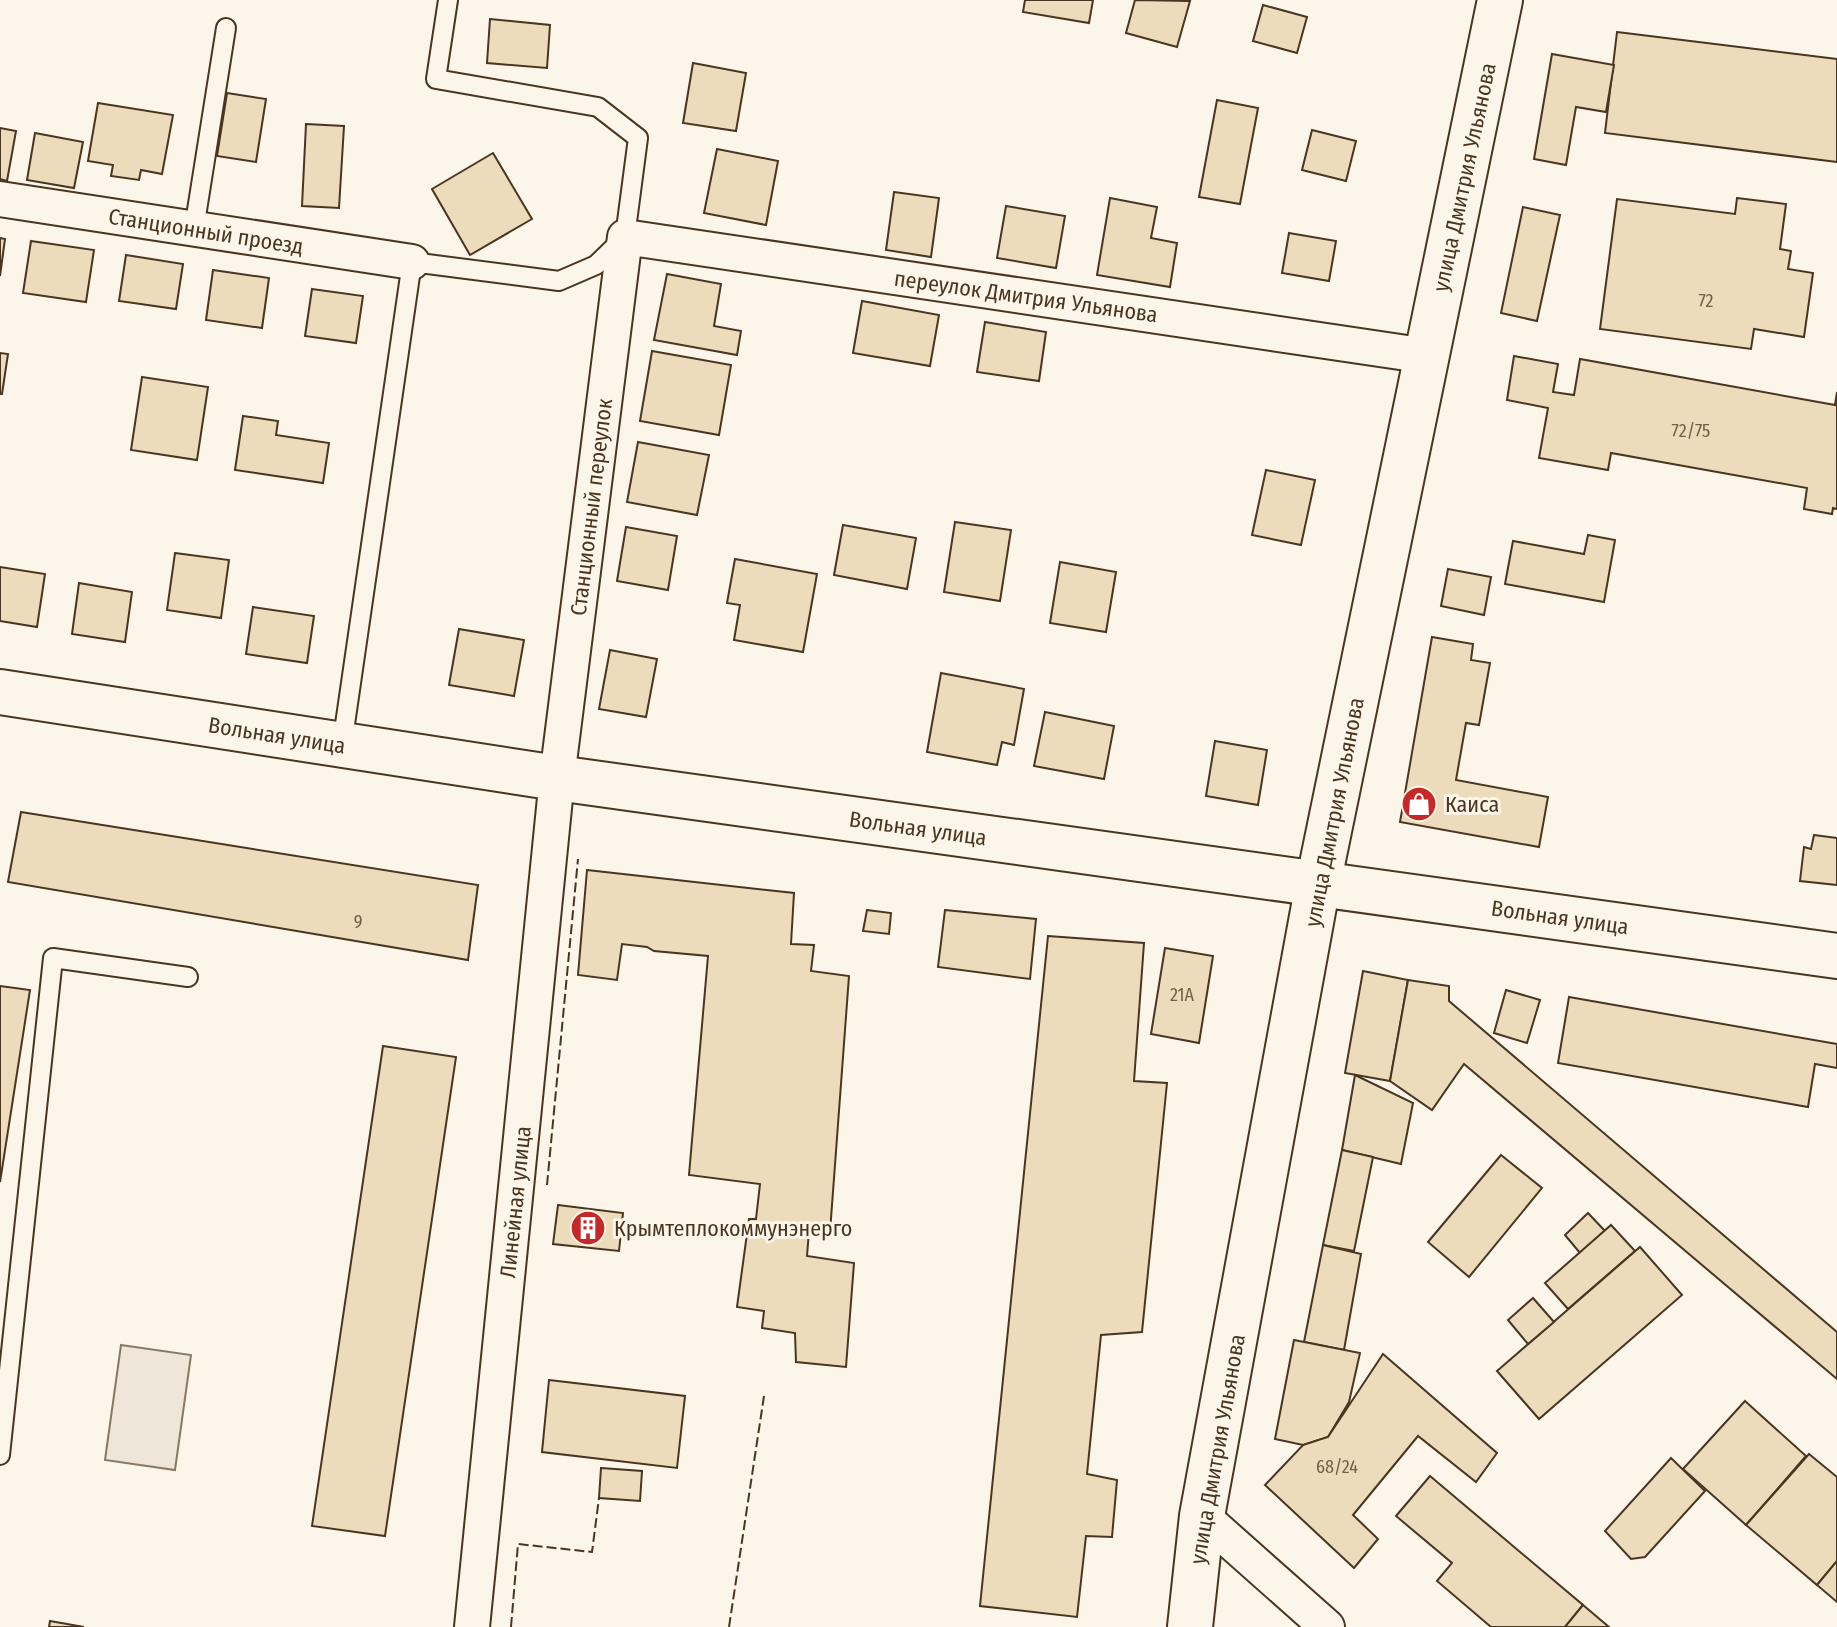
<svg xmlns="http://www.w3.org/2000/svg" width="1837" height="1627" viewBox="0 0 1837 1627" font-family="'Fira Sans Condensed',sans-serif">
<rect width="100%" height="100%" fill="#fbf6e9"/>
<path fill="#ede6d9" stroke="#887966" stroke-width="2" d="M121,1345L191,1355L175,1470L105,1460Z"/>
<g fill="#ecdcbc" stroke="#4a3520" stroke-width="2">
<path d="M1025,0H1093L1089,23L1023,12Z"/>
<path d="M1135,0L1190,1L1177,47L1126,33Z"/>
<path d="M1263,5L1307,17L1297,53L1253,41Z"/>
<path d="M490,19L550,25L547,68L487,63Z"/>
<path d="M1617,32L1837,59V162L1605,133Z"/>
<path d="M1552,54L1614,65L1606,112L1576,107L1566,165L1534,159Z"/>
<path d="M693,63L746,73L736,131L683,123Z"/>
<path d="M227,93L266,99L256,162L217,156Z"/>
<path d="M1217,100L1258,108L1240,204L1199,197Z"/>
<path d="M98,103L173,115L162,174L141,170L139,180L111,176L113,165L88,161Z"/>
<path d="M306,124L344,126L339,208L302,206Z"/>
<path d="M0,128L16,131L7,181L0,179Z"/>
<path d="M1312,130L1356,141L1346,181L1302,170Z"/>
<path d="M35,133L83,142L74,188L27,180Z"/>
<path d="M717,149L778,161L766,225L704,213Z"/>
<path d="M493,153L532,219L470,255L432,189Z"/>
<path d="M894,192L939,198L931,257L886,250Z"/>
<path d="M1110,198L1157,207L1151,238L1177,243L1170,287L1097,275Z"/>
<path d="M1737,198L1786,204L1780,249L1791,251L1788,269L1813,273L1804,337L1754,329L1751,349L1600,329L1617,199L1735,214Z"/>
<path d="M1006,206L1065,216L1056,268L997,258Z"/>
<path d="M1523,207L1560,215L1537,321L1501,313Z"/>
<path d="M1289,233L1336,241L1329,281L1282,273Z"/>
<path d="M0,238L5,239L0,276Z"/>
<path d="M31,241L94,250L86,302L23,293Z"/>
<path d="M126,255L183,264L176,309L119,301Z"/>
<path d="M213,270L269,278L262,328L206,320Z"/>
<path d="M667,274L721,284L714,326L741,331L737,355L654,340Z"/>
<path d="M312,289L363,296L356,343L305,336Z"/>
<path d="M862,301L939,315L930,366L853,353Z"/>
<path d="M985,322L1046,332L1039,381L977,372Z"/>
<path d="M652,351L731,365L719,435L640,421Z"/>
<path d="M0,353L8,354L2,394H0Z"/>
<path d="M1514,356L1558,364L1553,392L1574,395L1580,359L1835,405L1837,392V509L1833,508L1832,514L1804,509L1807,488L1611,453L1608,470L1539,458L1548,408L1507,400Z"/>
<path d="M142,377L208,387L197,460L131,450Z"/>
<path d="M243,416L278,421L276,435L329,443L323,483L235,470Z"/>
<path d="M638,442L709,455L697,515L627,502Z"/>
<path d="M1266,470L1315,480L1301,545L1252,535Z"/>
<path d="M955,522L1011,530L1000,601L944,592Z"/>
<path d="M843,525L916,538L907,589L834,575Z"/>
<path d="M626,527L677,536L668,590L617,581Z"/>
<path d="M1588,535L1615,540L1604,602L1505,584L1513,541L1584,554Z"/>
<path d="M175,553L229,560L221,618L167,610Z"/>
<path d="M735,559L817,574L803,652L734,640L740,605L727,603Z"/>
<path d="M1060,562L1116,572L1106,632L1050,623Z"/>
<path d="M0,567L45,574L37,627L0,621Z"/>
<path d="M1448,569L1491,577L1484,615L1441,606Z"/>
<path d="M79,583L132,592L125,642L72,634Z"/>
<path d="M253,607L314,616L307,663L246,654Z"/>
<path d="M459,629L524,640L514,696L449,685Z"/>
<path d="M1432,637L1473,644L1471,660L1490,663L1479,725L1466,723L1456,780L1548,797L1539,847L1400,822Z"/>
<path d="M610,650L657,659L646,717L599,709Z"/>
<path d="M941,673L1024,689L1014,745L1002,742L997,765L927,752Z"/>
<path d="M1045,712L1114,726L1104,779L1034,766Z"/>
<path d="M1215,741L1267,750L1258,805L1206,796Z"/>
<path d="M21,812L478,885L468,960L8,882Z"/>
<path d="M1814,835L1837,838V885L1800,881L1804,847L1811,849Z"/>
<path d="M587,870L794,893L791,944L814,945L811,971L849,976L830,1232L809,1231L807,1256L854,1263L846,1367L796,1362L795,1333L762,1328L764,1311L737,1307L749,1219H756L760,1184L689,1175L708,956L654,951L647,947L622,944L617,980L578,975Z"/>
<path d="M867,910L891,913L889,934L863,931Z"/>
<path d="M945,910L1036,919L1030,979L938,967Z"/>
<path d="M1048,936L1144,943L1134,1081L1167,1083L1142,1332L1101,1335L1087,1474L1117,1480L1112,1537L1086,1536L1077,1617L980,1606Z"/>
<path d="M1165,948L1213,956L1199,1043L1151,1034Z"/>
<path d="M1363,971L1408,980L1390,1081L1345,1073Z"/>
<path d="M1408,980L1449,986V1001L1837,1332V1379L1464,1064L1432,1110L1390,1081Z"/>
<path d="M0,986L30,990L0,1182Z"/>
<path d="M1506,990L1540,1000L1527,1043L1494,1033Z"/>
<path d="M1569,997L1837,1044V1068L1815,1064L1808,1107L1558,1063Z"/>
<path d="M383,1046L456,1057L385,1536L312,1526Z"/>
<path d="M1355,1075L1413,1103L1401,1164L1342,1150Z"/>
<path d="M1342,1150L1373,1157L1354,1251L1323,1245Z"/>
<path d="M1501,1155L1542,1188L1469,1277L1428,1242Z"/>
<path d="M558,1205L623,1213L619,1251L553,1244Z"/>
<path d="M1588,1213L1605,1231L1580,1253L1565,1235Z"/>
<path d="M1611,1225L1635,1251L1568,1309L1545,1283Z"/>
<path d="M1323,1245L1361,1254L1344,1350L1304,1342Z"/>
<path d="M1640,1247L1682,1295L1539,1419L1497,1371Z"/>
<path d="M1533,1298L1554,1322L1528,1344L1508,1320Z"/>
<path d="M1294,1340L1360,1353L1349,1402L1328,1437L1303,1445L1275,1439Z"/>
<path d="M1383,1354L1497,1453L1476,1482L1418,1436L1353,1515L1378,1539L1354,1568L1265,1485L1303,1445L1328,1437Z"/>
<path d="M549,1380L685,1396L677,1468L542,1452Z"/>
<path d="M1745,1401L1806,1456L1746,1525L1683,1469Z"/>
<path d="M1809,1454L1837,1477V1561L1817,1585L1746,1525Z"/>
<path d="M1671,1458L1705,1491L1645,1557L1631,1559L1605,1531Z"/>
<path d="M601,1468L642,1471L640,1501L599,1498Z"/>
<path d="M1430,1476L1583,1605L1565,1627H1491L1437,1581L1452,1563L1396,1516Z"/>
<path d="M1837,1561V1602L1817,1585Z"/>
<path d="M1583,1605L1609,1627H1565Z"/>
<path d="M50,1621L84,1627H49Z"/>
</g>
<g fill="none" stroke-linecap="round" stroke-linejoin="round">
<defs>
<g id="lane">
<path d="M194,229L226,28"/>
<path d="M342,745L412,262L559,281L596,265L625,237L638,138L598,107L436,79L448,0"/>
<path d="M0,1455L53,958L188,977"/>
</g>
<g id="street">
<path d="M0,199L412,262"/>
<path d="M1202,1516L1327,1627"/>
<path d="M472,1627L557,778L625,237L1427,356"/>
</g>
<g id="secondary">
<path d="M0,692L557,778L1837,956"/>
<path d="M1190,1627L1202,1516L1318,884L1500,0"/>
</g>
</defs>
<use href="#lane" stroke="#4a3520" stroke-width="22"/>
<use href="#street" stroke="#4a3520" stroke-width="38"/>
<use href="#secondary" stroke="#4a3520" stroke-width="48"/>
<use href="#lane" stroke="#fbf6e9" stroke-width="18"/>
<use href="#street" stroke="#fbf6e9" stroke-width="34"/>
<use href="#secondary" stroke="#fbf6e9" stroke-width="44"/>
<g stroke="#4a3520" stroke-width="2" stroke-dasharray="10 4" stroke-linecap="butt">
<path d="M547,1185L578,859"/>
<path d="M511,1627L518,1544L592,1552L599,1498"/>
<path d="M729,1627L764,1396"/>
</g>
</g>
<defs>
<symbol id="shop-disc" viewBox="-11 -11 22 22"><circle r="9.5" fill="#c62828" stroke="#fbf6e9"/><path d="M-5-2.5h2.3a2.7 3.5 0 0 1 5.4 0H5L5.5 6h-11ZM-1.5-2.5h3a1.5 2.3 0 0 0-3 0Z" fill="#fff"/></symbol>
<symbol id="building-disc" viewBox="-11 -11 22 22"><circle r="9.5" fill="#c62828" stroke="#fbf6e9"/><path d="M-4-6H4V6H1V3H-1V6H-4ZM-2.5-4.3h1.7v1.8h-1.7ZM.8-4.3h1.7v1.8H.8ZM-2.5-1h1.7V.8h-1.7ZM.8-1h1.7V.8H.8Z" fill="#fff"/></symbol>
</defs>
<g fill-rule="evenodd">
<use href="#shop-disc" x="1399" y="784" width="40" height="40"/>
<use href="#building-disc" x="568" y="1208" width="40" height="40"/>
</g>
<g text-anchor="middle" stroke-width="6" stroke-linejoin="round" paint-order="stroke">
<g font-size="18" fill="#725f47">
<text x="1706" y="307">72</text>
<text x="1691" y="437">72/75</text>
<text x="358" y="928">9</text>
<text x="1182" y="1001">21А</text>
<text x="1337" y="1473">68/24</text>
</g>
<g font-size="22" fill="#4a3520" stroke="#fbf6e9">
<text transform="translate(1464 177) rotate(-78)" y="8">улица Дмитрия Ульянова</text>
<text transform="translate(206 231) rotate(9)" y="8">Станционный проезд</text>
<text transform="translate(1026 296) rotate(8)" y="8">переулок Дмитрия Ульянова</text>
<text transform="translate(591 507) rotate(-83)" y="8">Станционный переулок</text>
<text transform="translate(277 735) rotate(9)" y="8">Вольная улица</text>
<text transform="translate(1334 812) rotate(-79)" y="8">улица Дмитрия Ульянова</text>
<text transform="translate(918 828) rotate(8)" y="8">Вольная улица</text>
<text transform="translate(1560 917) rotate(8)" y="8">Вольная улица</text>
<text transform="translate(515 1202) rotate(-84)" y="8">Линейная улица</text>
<text transform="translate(1217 1449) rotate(-80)" y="8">улица Дмитрия Ульянова</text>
</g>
<g font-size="22" fill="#4a3520" stroke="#fbf6e9" text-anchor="start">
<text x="1445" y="812">Каиса</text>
<text x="614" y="1236">Крымтеплокоммунэнерго</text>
</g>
</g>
</svg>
